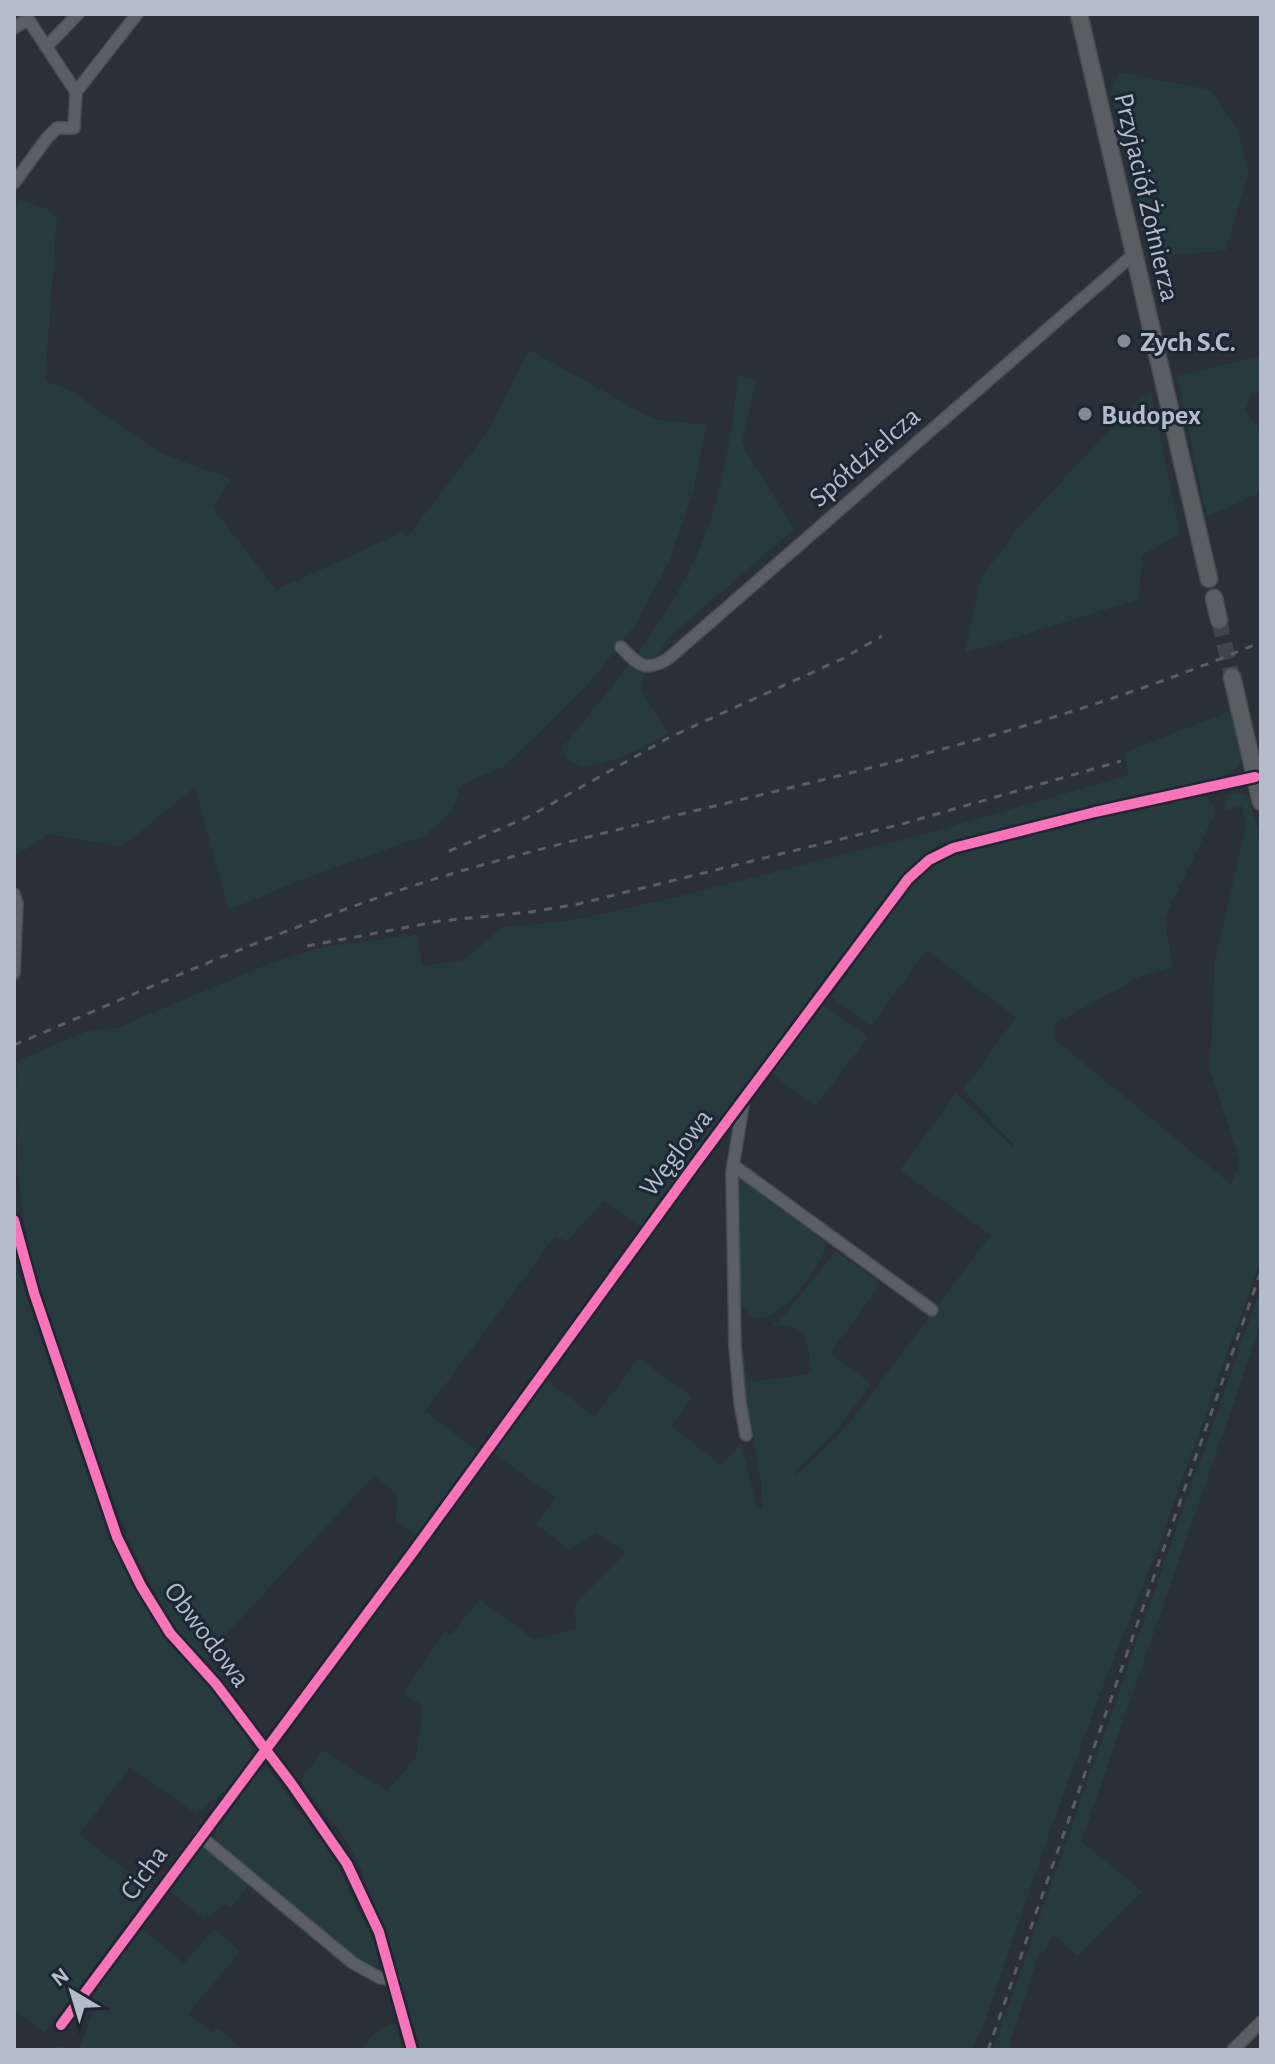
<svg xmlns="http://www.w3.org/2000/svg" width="1275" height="2064" viewBox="0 0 1275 2064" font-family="'Alegreya Sans',sans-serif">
<rect width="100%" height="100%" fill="#2a3038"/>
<g fill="#273a3e">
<path d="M1118,72L1210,90L1236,126L1249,172L1225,251L1148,256L1111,94Z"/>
<path d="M20,200L47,209L57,217L45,381L71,391L162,454L232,479L212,507L276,590L403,532L407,537L484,437L530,350L653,419L706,425L694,489L670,560L636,624L588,685L505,766L461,785L451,813L424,836L298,881L229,910L195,787L122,847L49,834L14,857V210Z"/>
<path d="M1261,356V392L1253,391L1245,411L1261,429V492L1207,517L1177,376Z"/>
<path d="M738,375L756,380L742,441L745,449L794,529L669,637L640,682L644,695L668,733C649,746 607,766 584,766C579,766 571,761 566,759L562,748C619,679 682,605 711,519C726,472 733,424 738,375Z"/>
<path d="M1151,392L1180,534L1142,555L1139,599L965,653L981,578L1017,529L1137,401Z"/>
<path d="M1230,711L1241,760L1238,767L1227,774V777L976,837L942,842L905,872L644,1228L604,1201L567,1241L555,1236L426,1411L479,1453L418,1537L396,1520L397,1494L374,1475L230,1630L206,1661C142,1605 105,1474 77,1394C58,1341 35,1287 26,1231C16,1174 15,1119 17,1061L85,1032L119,1027L271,963L327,946L416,935L423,966L464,960L503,927L569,921L668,899L921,835L1129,775L1124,753Z"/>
<path d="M1236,792L1247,795L1250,800L1261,842V1258L1157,1550L1100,1694L1046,1842L987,2016L971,2050H420L400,1979L361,1869L346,1840L300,1781L323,1750L387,1791L416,1758L423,1706L403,1694L445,1631L451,1635L479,1599L534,1639L576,1629L575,1604L626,1553L596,1533L570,1550L536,1524L555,1498L495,1454L497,1447L547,1380L595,1417L639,1358L692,1397L671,1426L721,1465L741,1443L757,1509L762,1508L761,1483L739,1360L740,1323L748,1382L812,1374L806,1334L791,1326L772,1325L781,1319L836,1251L881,1284L830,1353L872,1384L832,1435L795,1472L796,1475L836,1438L861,1408L991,1235L900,1170L956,1093L1012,1146H1015L963,1090L1016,1017L927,950L871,1026L831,997L899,898L922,871L956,852L1200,794L1210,799L1216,812L1164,918L1173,967L1141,976L1056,1023L1053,1038L1231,1184L1240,1163L1210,1069L1215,962L1246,826L1242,806L1224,810L1225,796Z"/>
<path d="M823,1004L868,1037L816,1106L771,1074Z"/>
<path d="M736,1178H745L826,1243C825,1263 790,1304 773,1314C767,1318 761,1317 754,1318L742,1306L737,1263Z"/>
<path d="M14,1259L69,1424L125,1566L178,1651L221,1699L248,1738L253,1752C241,1779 220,1796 196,1814L130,1767L79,1835L151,1889L45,2033L14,2009Z"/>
<path d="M1261,1288V1324L1082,1839V1842L1142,1891L1077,1956L1052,1934L1044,1954L1039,1952L1008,2050H993Z"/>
<path d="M266,1766L335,1860L378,1952V1964L372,1966L346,1950L217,1844L214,1828L248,1780Z"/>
<path d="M202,1845L250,1883L231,1908L226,1904L204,1918L167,1889Z"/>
<path d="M142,1928L184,1964L214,1928L240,1951L188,2014L213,2033L218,2028L244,2050H55L57,2046L79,2049L94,2009L87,2001Z"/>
<path d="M395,2023L403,2050H360L379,2029Z"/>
</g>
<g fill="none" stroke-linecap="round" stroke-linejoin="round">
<path stroke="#3f454e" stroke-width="16" stroke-dasharray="16 8" stroke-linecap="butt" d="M1219,620L1232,677"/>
<defs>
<g id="street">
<path d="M14,28L28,19L76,92"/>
<path d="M46,47L78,14"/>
<path d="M76,92L137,14"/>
<path d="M14,183L47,138L57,128H74L76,92"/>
<path d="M621,647C638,665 646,673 669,658L1134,254"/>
<path d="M14,894L17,904L14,973"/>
<path d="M743,1105L732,1172L735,1347L740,1403L746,1435"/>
<path d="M733,1165L932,1310"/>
<path d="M14,1220L34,1293L117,1537L141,1586L170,1633L216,1684L291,1783L347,1864L379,1932L412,2050"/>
<path d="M200,1836L353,1963L380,1978L394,1980"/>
<path d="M61,2025L413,1552L696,1163L908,879L929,860L953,848L1095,812L1255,777"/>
<path d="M1233,2050L1261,2022"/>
</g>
<g id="secondary">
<path d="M1079,14L1209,579"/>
<path d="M1214,598L1219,620"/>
<path d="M1232,677L1261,802"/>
</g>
</defs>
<use href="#street" stroke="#484c53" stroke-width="14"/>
<use href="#secondary" stroke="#484c53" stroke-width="19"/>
<use href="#street" stroke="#5a5e66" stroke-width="11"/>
<use href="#secondary" stroke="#595d64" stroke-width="16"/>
<g stroke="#595d64" stroke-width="3" stroke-dasharray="8 8" stroke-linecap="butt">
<path d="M449,851L530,816L670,737L844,658L882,636"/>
<path d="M307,946L440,921L530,912L578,904L902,824L1121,761"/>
<path d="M14,1045C168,980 321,910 482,865C742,793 1011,749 1261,642"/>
<path d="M988,2050L1261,1271"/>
</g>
<defs>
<g id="cycleway">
<path d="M14,1220L34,1293L117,1537L141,1586L170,1633L216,1684L291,1783L347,1864L379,1932L412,2050"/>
<path d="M61,2025L413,1552L696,1163L908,879L929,860L953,848L1095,812L1255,777"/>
</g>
</defs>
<use href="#cycleway" stroke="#1d2633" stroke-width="15"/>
<use href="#cycleway" stroke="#fb73b8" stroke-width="10"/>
</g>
<g fill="#848b96" stroke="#1d2633" stroke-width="3">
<circle cx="1124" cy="341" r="8"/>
<circle cx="1085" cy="414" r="8"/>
</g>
<g text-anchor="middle" stroke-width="6" stroke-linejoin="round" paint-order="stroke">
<g font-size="28" fill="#b4bcc9" stroke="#1d2633">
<text transform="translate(1148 197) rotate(77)" y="10">Przyjaciół Żołnierza</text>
<text transform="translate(864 456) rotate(-41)" y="10">Spółdzielcza</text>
<text transform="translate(675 1152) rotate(-53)" y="10">Węglowa</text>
<text transform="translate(208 1634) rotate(53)" y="10">Obwodowa</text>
<text transform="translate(143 1872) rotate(-54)" y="10">Cicha</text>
</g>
<g font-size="28" font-weight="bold" fill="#b4bcc9" stroke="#1d2633" text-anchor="start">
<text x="1140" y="351">Zych S.C.</text>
<text x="1101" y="424">Budopex</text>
</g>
</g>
<rect width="1275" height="2064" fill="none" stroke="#b4bcc9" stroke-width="32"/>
<g transform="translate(72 1992) rotate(322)" stroke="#1d2633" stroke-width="6" paint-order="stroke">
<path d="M0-6L14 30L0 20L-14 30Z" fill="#b4bcc9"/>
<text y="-12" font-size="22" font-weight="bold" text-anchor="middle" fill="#b4bcc9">N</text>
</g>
</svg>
